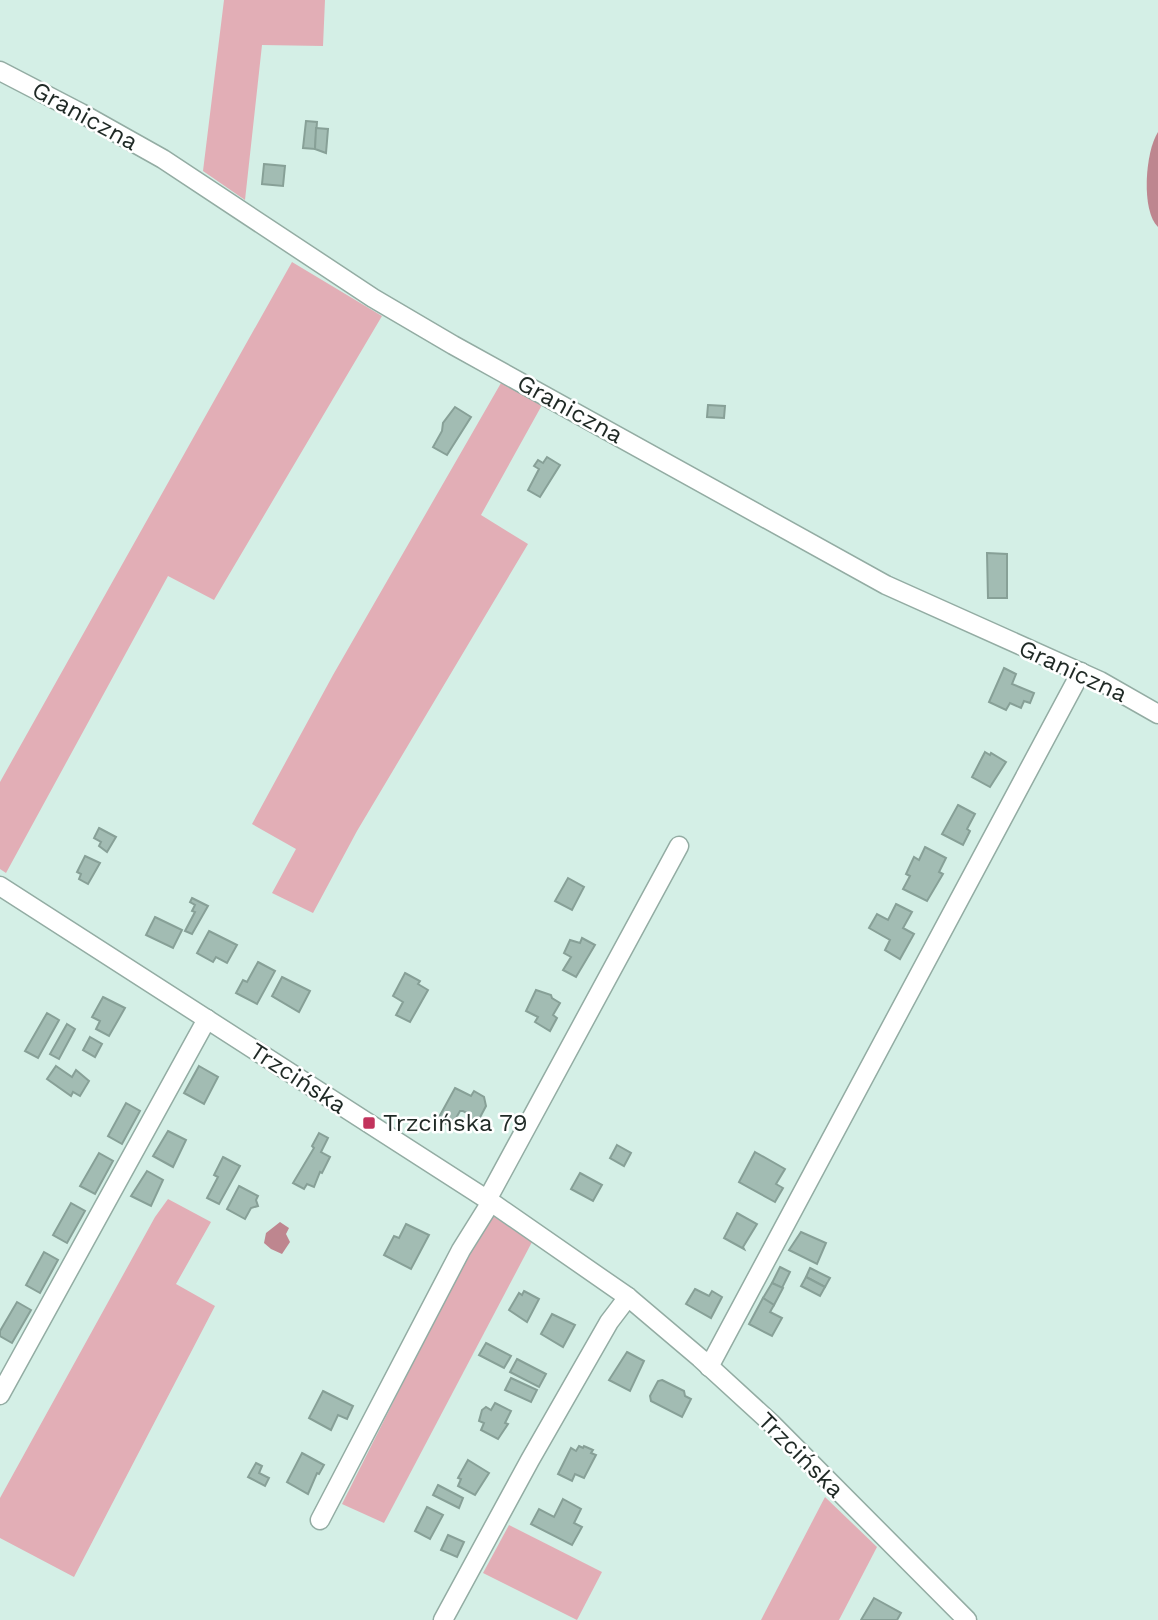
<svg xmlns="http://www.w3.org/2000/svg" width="1158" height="1620" viewBox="0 0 1158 1620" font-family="'Work Sans',sans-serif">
<rect width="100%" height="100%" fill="#d4efe6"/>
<g fill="#e2aeb6">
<path d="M224,0H325L323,46L262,45L245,200L203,171Z"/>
<path d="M292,262L382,316L214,600L168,576L6,873L0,869V782Z"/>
<path d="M501,383L542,405L481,515L528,544L357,831L313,913L272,893L296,849L252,824L333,675Z"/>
<path d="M168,1199L211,1222L176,1284L215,1306L74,1577L0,1538V1498L155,1217Z"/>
<path d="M490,1214L532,1242L384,1523L342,1504L445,1299Z"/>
<path d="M825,1497L877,1547L839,1620H761Z"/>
<path d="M509,1525L602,1572L577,1620L483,1573Z"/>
</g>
<g fill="#be868f">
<path d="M1158,132V227C1141,211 1145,152 1158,132Z"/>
<path d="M280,1222L289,1228L286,1234L290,1242L282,1254L271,1249L264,1243L266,1233Z"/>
</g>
<g fill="#a2bcb3" stroke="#87a097" stroke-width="2">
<path d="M306,121L317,122L315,149L303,148Z"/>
<path d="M316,128L328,129L326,153L315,149Z"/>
<path d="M264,164L285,166L283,186L262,184Z"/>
<path d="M708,405L725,406L724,418L707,417Z"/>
<path d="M455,407L471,417L447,455L433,447L442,431L443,423Z"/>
<path d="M547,457L560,465L540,497L528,490L539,469L534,466L538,460L543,463Z"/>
<path d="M987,553L1007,554V598H988Z"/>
<path d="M1004,668L1016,674L1012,684L1034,693L1030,703L1024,701L1021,708L1010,703L1006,710L989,702Z"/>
<path d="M985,752L990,755L991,753L1006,762L990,787L972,777Z"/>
<path d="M958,805L975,814L967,829L970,831L963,845L942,834Z"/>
<path d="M99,828L116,837L107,852L99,846L101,842L94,838Z"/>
<path d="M925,847L946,858L939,872L943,874L927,901L903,889L910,876L906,874L914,857L919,860Z"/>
<path d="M85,856L100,863L88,884L79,879L81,874L77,872Z"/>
<path d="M568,878L584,887L572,910L555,901Z"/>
<path d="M192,898L208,906L192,934L185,931L195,912L192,911L195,905L190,902Z"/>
<path d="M896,904L912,912L903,928L914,934L900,959L885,950L890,940L869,928L877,914L888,920Z"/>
<path d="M155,917L182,930L173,948L146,935Z"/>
<path d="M209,931L237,945L227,963L216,957L213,962L197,953Z"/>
<path d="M582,938L595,945L576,977L563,970L571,957L564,953L570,940L580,943Z"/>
<path d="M258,962L275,971L257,1004L236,993L243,980L247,982Z"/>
<path d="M405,973L420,981L418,984L428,990L410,1022L396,1015L403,1002L393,996Z"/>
<path d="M282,977L310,991L299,1012L272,996Z"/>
<path d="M536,990L551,995L552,998L560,1003L553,1015L557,1018L550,1031L535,1022L538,1017L526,1011Z"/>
<path d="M103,997L125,1008L109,1036L96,1029L100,1021L92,1017Z"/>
<path d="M47,1013L59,1020L38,1058L25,1051Z"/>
<path d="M67,1024L75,1029L59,1059L50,1054Z"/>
<path d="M90,1037L102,1044L95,1057L83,1050Z"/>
<path d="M56,1066L72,1077L76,1070L89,1081L80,1096L73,1092L71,1096L47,1079Z"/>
<path d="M199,1066L218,1077L204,1104L184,1093Z"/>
<path d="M455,1088L471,1096L474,1091L484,1097L486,1106L478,1121L470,1119L467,1113L463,1111H460L451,1127L438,1119Z"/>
<path d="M126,1103L140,1111L122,1144L108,1136Z"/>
<path d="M168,1131L186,1140L173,1167L153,1156Z"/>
<path d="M319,1133L328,1138L321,1152L330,1157L322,1173L320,1172L314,1187L307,1184L304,1189L293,1183L314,1148L312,1146Z"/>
<path d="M617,1145L631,1153L624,1166L610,1158Z"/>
<path d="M755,1152L785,1169L776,1184L783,1188L775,1202L739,1182Z"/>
<path d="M99,1153L113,1161L95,1194L80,1186Z"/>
<path d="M223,1157L240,1166L219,1204L207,1198L218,1177L214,1175Z"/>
<path d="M147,1171L163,1180L151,1206L131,1196Z"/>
<path d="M580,1173L602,1185L593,1201L571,1189Z"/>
<path d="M239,1186L258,1196L256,1200L258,1206L251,1208L245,1219L227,1209Z"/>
<path d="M71,1203L85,1211L67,1243L53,1235Z"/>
<path d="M737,1213L757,1224L743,1247L744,1249L724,1238Z"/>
<path d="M406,1224L429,1235L411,1269L384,1255L394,1236L399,1238Z"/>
<path d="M801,1232L826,1243L817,1264L789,1250Z"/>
<path d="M44,1252L58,1260L40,1293L26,1285Z"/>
<path d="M780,1267L790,1272L782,1288L772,1283Z"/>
<path d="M810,1268L830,1278L825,1287L806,1277Z"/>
<path d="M806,1277L825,1287L820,1296L801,1286Z"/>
<path d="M772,1283L783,1288L774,1305L763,1298Z"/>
<path d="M695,1289L709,1296L712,1291L722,1297L711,1318L686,1304Z"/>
<path d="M524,1291L539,1299L527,1322L509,1310L519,1293L522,1295Z"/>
<path d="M763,1298L774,1305L770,1312L782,1318L772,1336L749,1324Z"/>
<path d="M17,1302L31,1310L12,1343L0,1336V1331Z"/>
<path d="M552,1314L575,1325L563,1347L541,1334Z"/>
<path d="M486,1343L511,1356L504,1368L479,1355Z"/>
<path d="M627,1352L644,1361L630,1391L609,1380Z"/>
<path d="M517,1359L546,1374L539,1387L510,1372Z"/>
<path d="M511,1378L537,1390L531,1402L505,1390Z"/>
<path d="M662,1380L684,1391L685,1396L691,1399L682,1417L651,1401L650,1396L658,1381Z"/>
<path d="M323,1391L353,1406L347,1419L338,1415L331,1430L309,1418Z"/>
<path d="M495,1403L511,1411L505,1423L508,1424L498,1439L481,1430L484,1423L479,1421L482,1410L486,1407L491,1410Z"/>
<path d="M579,1446L583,1448L584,1446L593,1450L591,1453L596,1455L584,1478L575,1474L572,1481L558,1474L571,1448L576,1451Z"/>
<path d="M302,1453L324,1465L319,1474L317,1473L308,1494L287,1482Z"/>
<path d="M468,1460L489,1473L475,1495L458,1486L461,1479L458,1478Z"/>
<path d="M256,1463L262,1466L259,1473L269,1478L265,1486L248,1477Z"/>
<path d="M438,1485L463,1498L459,1508L433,1495Z"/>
<path d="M563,1499L581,1509L574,1523L582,1527L572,1545L531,1524L539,1509L554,1517Z"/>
<path d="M427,1507L443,1515L430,1539L415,1531Z"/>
<path d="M448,1535L464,1542L457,1557L441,1550Z"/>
<path d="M874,1598L901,1613L897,1620H861Z"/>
</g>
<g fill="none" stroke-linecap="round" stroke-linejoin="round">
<defs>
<g id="minor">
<path d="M0,71L81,113L163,159L373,298L453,345L886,585L1100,681L1158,714"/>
<path d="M0,886L491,1202L628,1297L700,1358L771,1423L967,1620"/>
<path d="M487,1200L679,846"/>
<path d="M709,1367L1081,672"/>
<path d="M0,1395L207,1019"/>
<path d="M320,1520L461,1250L491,1202"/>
<path d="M443,1620L530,1460L609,1322L628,1297"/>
</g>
</defs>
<use href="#minor" stroke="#93aca3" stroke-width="21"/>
<use href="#minor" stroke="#fff" stroke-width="18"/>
</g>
<rect fill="#c2335c" stroke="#fff" stroke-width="2.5" x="362" y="1116" width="14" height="14" rx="3.5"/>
<g text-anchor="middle" stroke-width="5" stroke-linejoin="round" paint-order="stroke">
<g font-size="24" fill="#1f2925" stroke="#fff">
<text transform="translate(85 116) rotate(29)" y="8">Graniczna</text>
<text transform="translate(570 409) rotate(29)" y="8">Graniczna</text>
<text transform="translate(1073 671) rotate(25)" y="8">Graniczna</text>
<text transform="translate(298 1078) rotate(33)" y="8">Trzcińska</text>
<text transform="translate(801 1455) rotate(45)" y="8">Trzcińska</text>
</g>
<g font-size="24" fill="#1f2925" stroke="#fff" text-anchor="start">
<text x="383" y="1131">Trzcińska 79</text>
</g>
</g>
</svg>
